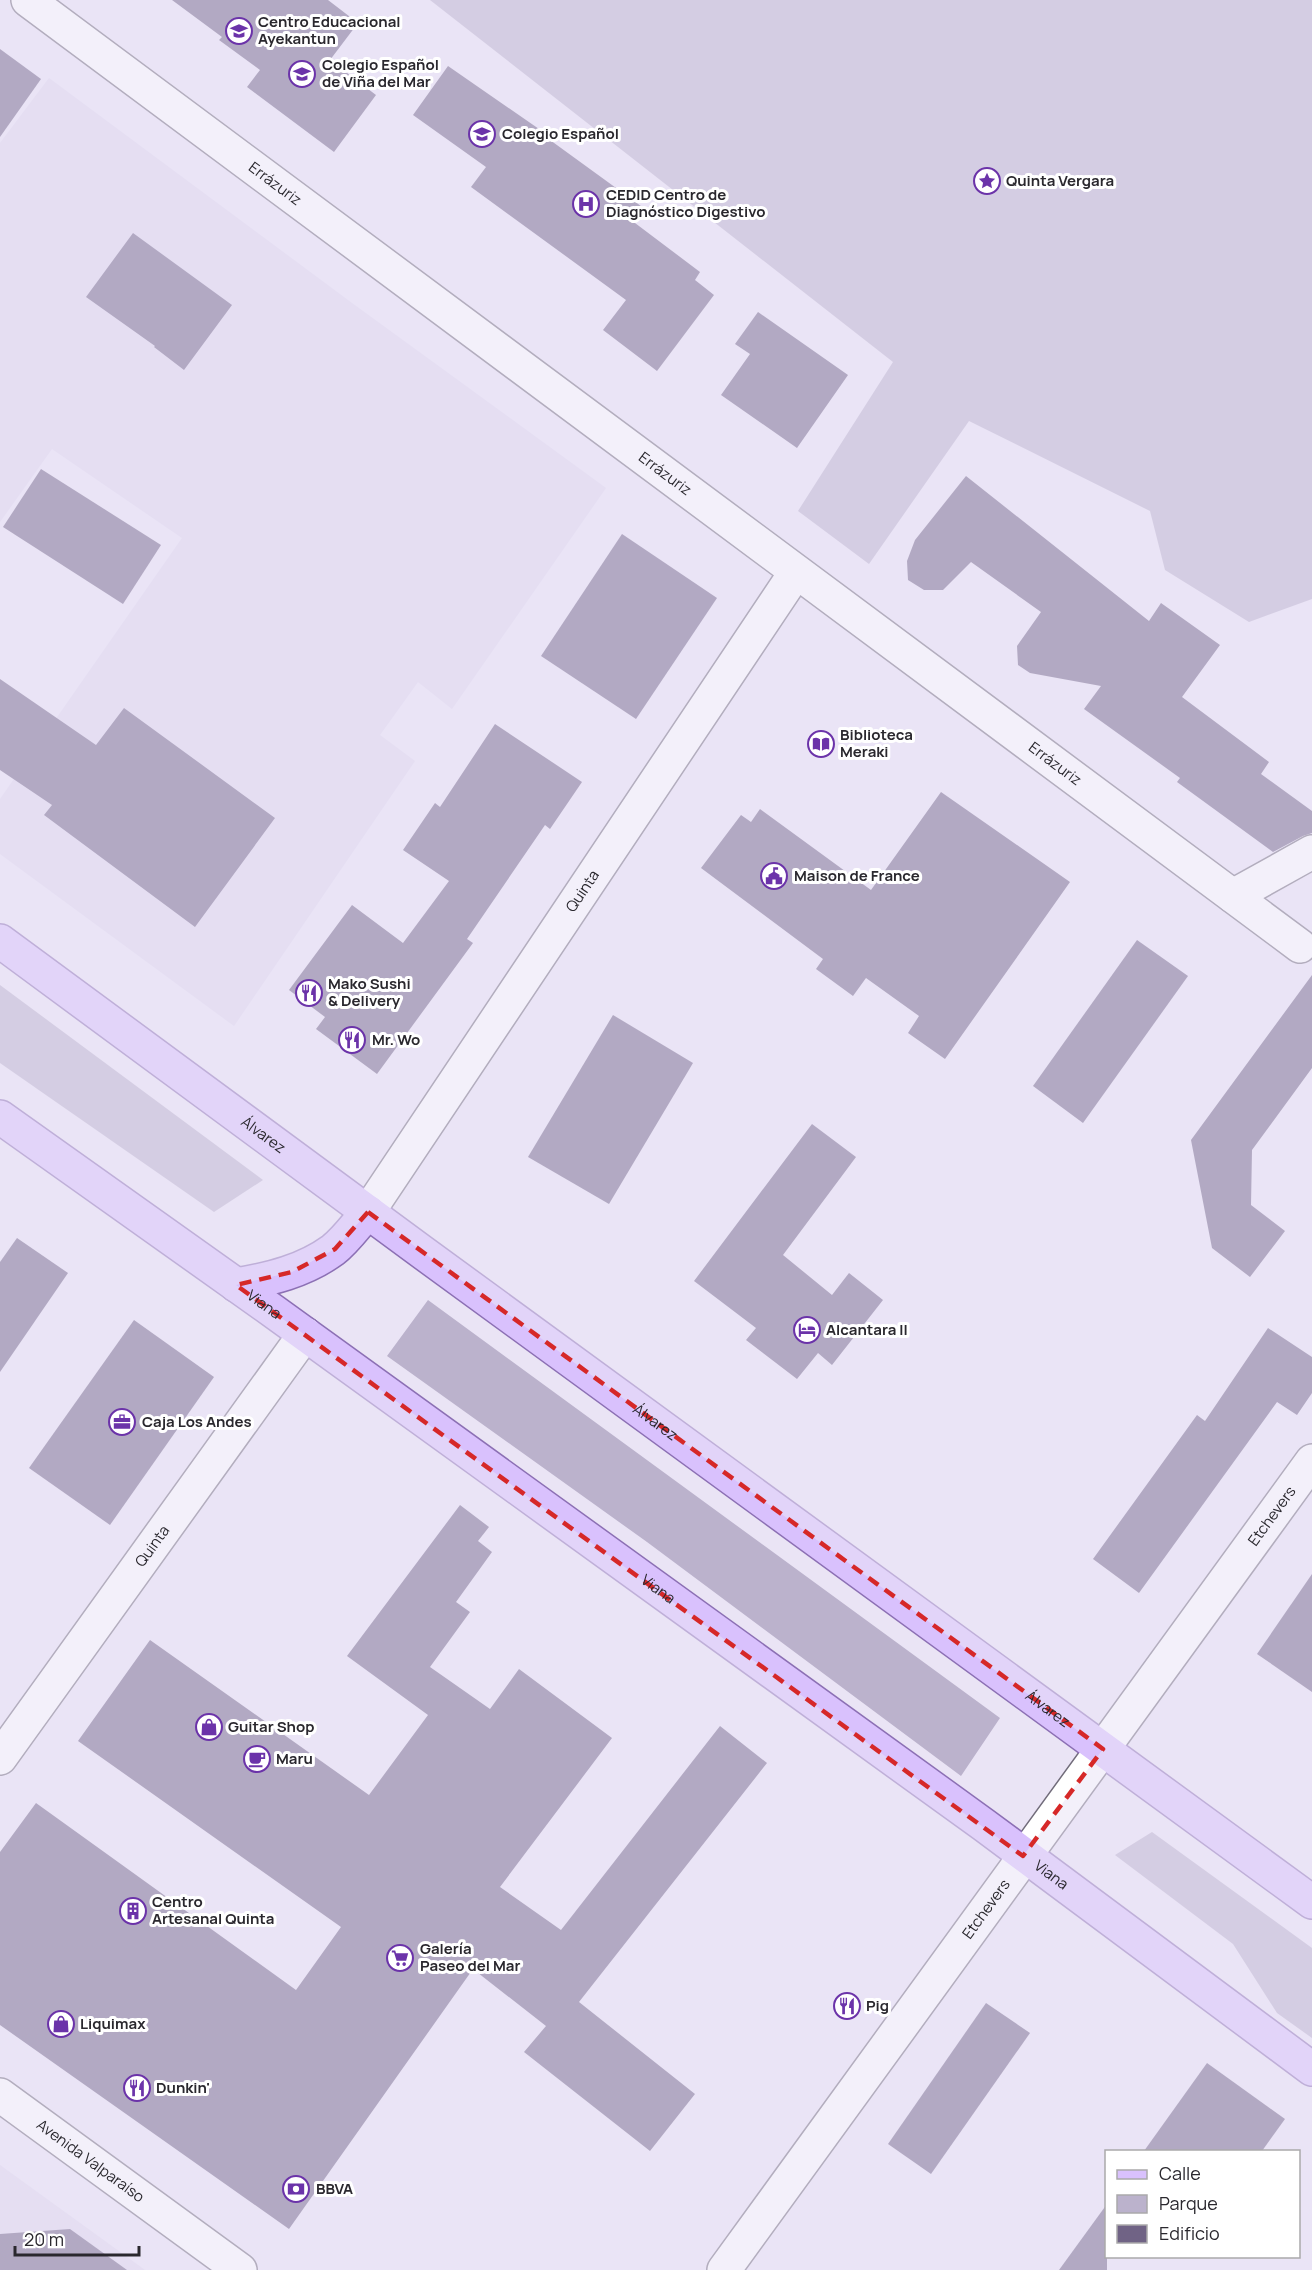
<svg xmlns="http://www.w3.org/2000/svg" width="1312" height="2270" viewBox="0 0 1312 2270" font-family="Manrope,sans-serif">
<rect width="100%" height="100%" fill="#eae4f5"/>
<g fill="#dfd7ee">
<path d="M49,78L352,303L606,488L452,709L418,682L380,735L415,761L234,1026L0,854V799L182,538L52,449L0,522V143Z"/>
<path d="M0,2165L145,2270H0Z"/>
</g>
<g fill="#bbb2cc">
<path d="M430,0H1312V599L1249,622L1165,570L1150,511L969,421L869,564L798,511L893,362Z"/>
<path d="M0,985L263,1180L214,1212L0,1063Z"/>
<path d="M428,1300L1000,1718L961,1776L647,1542L387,1356Z"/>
<path d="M1152,1832L1312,1948V2038L1277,2013L1233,1944L1115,1855Z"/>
</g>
<g fill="#706385">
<path d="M172,0H328L358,23L330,60L376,95L334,152L247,87L260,70L219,40L222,37Z"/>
<path d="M0,49L41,79L0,137Z"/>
<path d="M448,66L552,138L550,140L645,209L635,223L700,272L695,280L714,295L657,371L603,330L626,300L471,187L486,167L413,115Z"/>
<path d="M133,233L232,305L184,370L154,347L155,346L86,297Z"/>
<path d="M758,312L848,375L797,448L721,395L750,354L735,344Z"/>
<path d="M41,469L161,545L123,604L3,527Z"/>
<path d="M966,476L1149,621L1161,603L1220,645L1182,697L1269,762L1261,774L1312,811V833L1303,836L1273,852L1177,782L1180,778L1084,709L1101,686L1030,673L1018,665L1017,646L1041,612L971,562L943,590H924L908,580L907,561L915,540Z"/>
<path d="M622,534L717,598L636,719L541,656Z"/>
<path d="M0,679L96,745L124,708L275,818L195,927L44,815L52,805L0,770Z"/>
<path d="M495,724L582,782L550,829L545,825L467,939L473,943L377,1074L316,1029L325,1017L289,990L352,905L403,943L449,881L403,850L435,803L440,807Z"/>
<path d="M941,792L1070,882L945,1059L908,1033L919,1016L866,978L853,996L816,969L823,959L701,868L741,815L751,822L760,809L871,890Z"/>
<path d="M1137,940L1188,976L1083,1123L1033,1086Z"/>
<path d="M1312,975V1068L1252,1150L1251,1205L1285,1231L1250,1277L1212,1248L1191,1140Z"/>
<path d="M613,1015L693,1063L609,1204L528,1157Z"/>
<path d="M812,1124L856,1157L783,1255L832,1295L849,1273L883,1300L832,1365L818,1353L797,1379L746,1340L756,1328L694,1281Z"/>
<path d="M17,1238L68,1273L0,1372V1262Z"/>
<path d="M134,1320L214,1377L110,1525L29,1468Z"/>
<path d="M1268,1328L1312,1357V1393L1297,1415L1277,1402L1139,1593L1093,1559L1197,1415L1205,1421Z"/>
<path d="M460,1505L489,1527L478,1541L492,1552L456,1602L470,1612L430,1667L490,1709L519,1669L612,1738L500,1887L561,1930L720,1726L767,1763L579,2002L695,2094L650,2151L524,2052L546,2026L473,1969L289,2229L0,2025V1852L36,1803L296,1990L341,1927L78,1741L150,1640L369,1795L428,1715L347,1656Z"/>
<path d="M1312,1574V1692L1257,1654Z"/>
<path d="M986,2003L1030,2033L931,2174L888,2144Z"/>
<path d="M1207,2063L1285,2119L1262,2151H1144Z"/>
<path d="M1107,2204V2270H1059Z"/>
<path d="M70,2229L127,2270H0V2234Z"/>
</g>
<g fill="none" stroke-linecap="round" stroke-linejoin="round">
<defs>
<g id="street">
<path id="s1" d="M28,0L1300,946"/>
<path d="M1233,896L1312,852"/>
<path id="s2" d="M368,1212L796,572"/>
<path id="s3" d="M0,1758L305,1334"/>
<path id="s4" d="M724,2270L1312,1461"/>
</g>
<g id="secondary">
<path id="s5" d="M0,2095L240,2270"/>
</g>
<g id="primary">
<path id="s6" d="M0,941L422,1252L1312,1902"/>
<path id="s7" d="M0,1117L273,1311L984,1825L1312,2069"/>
<path d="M236,1285C271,1279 304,1271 333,1250C346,1240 357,1224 368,1212"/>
</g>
</defs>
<use href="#street" stroke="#716c7a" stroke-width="36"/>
<use href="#secondary" stroke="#716c7a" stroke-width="36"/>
<use href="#primary" stroke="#8c70b4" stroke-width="36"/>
<use href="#street" stroke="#fff" stroke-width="33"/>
<use href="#secondary" stroke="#fff" stroke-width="33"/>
<use href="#primary" stroke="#d9c1fd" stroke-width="33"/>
</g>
<path d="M0 0H1312V2270H0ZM368,1212L1103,1749L1023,1856L236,1285L292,1272L335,1249Z" fill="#eae4f5" fill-opacity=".55" fill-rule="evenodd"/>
<path fill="none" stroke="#d62828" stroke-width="4.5" stroke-dasharray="12 8" stroke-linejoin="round" d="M368,1212L1103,1749L1023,1856L236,1285L292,1272L335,1249Z"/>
<defs>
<symbol id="school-ring" viewBox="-11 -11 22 22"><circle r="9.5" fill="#fff" stroke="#6b33a9" stroke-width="1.5"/><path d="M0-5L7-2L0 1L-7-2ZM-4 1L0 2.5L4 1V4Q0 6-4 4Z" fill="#6b33a9"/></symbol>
<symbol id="sight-ring" viewBox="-11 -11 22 22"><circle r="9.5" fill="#fff" stroke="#6b33a9" stroke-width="1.5"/><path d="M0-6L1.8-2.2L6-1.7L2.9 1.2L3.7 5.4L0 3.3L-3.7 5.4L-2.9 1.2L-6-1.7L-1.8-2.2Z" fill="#6b33a9"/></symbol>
<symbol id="hospital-ring" viewBox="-11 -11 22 22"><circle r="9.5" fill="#fff" stroke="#6b33a9" stroke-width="1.5"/><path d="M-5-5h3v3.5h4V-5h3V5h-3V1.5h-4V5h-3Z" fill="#6b33a9"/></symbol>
<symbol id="library-ring" viewBox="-11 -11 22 22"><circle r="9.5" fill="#fff" stroke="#6b33a9" stroke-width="1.5"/><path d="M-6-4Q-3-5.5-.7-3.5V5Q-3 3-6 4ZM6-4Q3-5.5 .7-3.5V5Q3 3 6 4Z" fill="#6b33a9"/></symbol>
<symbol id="civic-ring" viewBox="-11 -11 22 22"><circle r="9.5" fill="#fff" stroke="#6b33a9" stroke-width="1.5"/><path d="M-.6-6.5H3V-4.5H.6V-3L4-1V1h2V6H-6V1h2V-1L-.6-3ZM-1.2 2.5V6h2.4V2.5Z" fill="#6b33a9"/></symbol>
<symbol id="restaurant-ring" viewBox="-11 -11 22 22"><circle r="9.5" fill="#fff" stroke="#6b33a9" stroke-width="1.5"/><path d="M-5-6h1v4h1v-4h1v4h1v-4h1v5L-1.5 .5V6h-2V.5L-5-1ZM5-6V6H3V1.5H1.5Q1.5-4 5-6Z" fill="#6b33a9"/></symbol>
<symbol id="hotel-ring" viewBox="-11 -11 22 22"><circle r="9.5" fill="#fff" stroke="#6b33a9" stroke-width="1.5"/><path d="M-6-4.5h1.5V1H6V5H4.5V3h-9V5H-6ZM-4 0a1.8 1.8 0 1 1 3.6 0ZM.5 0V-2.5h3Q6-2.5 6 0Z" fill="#6b33a9"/></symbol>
<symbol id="office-ring" viewBox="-11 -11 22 22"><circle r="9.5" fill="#fff" stroke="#6b33a9" stroke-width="1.5"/><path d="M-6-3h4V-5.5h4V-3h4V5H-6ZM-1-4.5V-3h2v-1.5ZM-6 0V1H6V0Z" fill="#6b33a9"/></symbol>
<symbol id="shop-ring" viewBox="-11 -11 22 22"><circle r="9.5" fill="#fff" stroke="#6b33a9" stroke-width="1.5"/><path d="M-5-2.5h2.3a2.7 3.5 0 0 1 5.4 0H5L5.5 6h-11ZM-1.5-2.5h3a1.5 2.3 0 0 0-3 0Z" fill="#6b33a9"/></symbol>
<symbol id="cafe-ring" viewBox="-11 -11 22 22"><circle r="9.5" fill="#fff" stroke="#6b33a9" stroke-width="1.5"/><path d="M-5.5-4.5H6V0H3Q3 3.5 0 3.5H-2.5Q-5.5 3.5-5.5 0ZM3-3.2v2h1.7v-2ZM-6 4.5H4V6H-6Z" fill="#6b33a9"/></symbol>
<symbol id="building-ring" viewBox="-11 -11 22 22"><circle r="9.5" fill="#fff" stroke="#6b33a9" stroke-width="1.5"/><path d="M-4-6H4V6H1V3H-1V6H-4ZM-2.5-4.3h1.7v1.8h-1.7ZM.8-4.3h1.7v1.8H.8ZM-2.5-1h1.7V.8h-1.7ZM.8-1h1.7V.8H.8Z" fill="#6b33a9"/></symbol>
<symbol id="supermarket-ring" viewBox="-11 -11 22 22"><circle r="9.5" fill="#fff" stroke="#6b33a9" stroke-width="1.5"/><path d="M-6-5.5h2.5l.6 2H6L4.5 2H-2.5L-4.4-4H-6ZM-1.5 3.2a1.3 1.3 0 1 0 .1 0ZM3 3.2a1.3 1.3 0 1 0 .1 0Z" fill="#6b33a9"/></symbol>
<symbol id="bank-ring" viewBox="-11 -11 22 22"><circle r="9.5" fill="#fff" stroke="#6b33a9" stroke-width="1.5"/><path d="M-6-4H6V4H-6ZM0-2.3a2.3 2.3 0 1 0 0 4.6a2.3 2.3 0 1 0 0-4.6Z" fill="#6b33a9"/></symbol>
</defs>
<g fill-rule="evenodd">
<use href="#school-ring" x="224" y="16" width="30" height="30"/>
<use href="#school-ring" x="287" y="59" width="30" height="30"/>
<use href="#school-ring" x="467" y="119" width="30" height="30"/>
<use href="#sight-ring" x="972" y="166" width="30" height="30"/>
<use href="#hospital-ring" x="571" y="189" width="30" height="30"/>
<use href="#library-ring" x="806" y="729" width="30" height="30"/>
<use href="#civic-ring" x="759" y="861" width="30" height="30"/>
<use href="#restaurant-ring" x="294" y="978" width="30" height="30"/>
<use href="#restaurant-ring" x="337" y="1025" width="30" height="30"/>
<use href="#hotel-ring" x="792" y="1315" width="30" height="30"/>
<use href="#office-ring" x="107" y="1407" width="30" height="30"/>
<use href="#shop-ring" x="194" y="1712" width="30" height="30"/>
<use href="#cafe-ring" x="242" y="1744" width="30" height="30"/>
<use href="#building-ring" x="118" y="1896" width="30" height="30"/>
<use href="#supermarket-ring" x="385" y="1943" width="30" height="30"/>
<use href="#restaurant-ring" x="832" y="1991" width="30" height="30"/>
<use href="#shop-ring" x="46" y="2009" width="30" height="30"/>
<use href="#restaurant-ring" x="122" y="2073" width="30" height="30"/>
<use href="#bank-ring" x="281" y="2174" width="30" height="30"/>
</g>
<g text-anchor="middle" stroke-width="6" stroke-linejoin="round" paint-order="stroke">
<g font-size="15" font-weight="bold" fill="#2a282e" stroke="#fff" text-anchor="start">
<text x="258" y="27">Centro Educacional<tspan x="258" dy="17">Ayekantun</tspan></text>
<text x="322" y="70">Colegio Español<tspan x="322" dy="17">de Viña del Mar</tspan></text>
<text x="502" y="139">Colegio Español</text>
<text x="1006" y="186">Quinta Vergara</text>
<text x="606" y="200">CEDID Centro de<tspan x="606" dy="17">Diagnóstico Digestivo</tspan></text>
<text x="840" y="740">Biblioteca<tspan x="840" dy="17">Meraki</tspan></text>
<text x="794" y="881">Maison de France</text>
<text x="328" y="989">Mako Sushi<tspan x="328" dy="17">&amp; Delivery</tspan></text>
<text x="372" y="1045">Mr. Wo</text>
<text x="826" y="1335">Alcantara II</text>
<text x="142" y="1427">Caja Los Andes</text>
<text x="228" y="1732">Guitar Shop</text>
<text x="276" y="1764">Maru</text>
<text x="152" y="1907">Centro<tspan x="152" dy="17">Artesanal Quinta</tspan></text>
<text x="420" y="1954">Galería<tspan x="420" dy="17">Paseo del Mar</tspan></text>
<text x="866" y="2011">Pig</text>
<text x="80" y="2029">Liquimax</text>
<text x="156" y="2093">Dunkin'</text>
<text x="316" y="2194">BBVA</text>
</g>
<g font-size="15" fill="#2a282e" stroke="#fff">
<text dy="5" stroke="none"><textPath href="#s1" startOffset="308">Errázuriz</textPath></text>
<text dy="5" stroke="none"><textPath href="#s1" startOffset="794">Errázuriz</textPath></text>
<text dy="5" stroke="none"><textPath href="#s1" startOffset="1280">Errázuriz</textPath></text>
<text dy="5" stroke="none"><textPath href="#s2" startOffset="386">Quinta</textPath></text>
<text dy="5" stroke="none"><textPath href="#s6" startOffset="327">Álvarez</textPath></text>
<text dy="5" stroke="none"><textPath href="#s7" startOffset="324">Viana</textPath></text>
<text dy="5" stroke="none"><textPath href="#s6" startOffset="813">Álvarez</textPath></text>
<text dy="5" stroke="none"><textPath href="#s4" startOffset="932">Etchevers</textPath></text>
<text dy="5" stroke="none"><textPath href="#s3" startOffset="261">Quinta</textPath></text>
<text dy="5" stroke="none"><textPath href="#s7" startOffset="810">Viana</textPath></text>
<text dy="5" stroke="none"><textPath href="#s6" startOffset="1299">Álvarez</textPath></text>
<text dy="5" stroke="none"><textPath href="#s7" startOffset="1296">Viana</textPath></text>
<text dy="5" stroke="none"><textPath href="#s4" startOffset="446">Etchevers</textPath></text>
<text dy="5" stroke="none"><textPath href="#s5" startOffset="112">Avenida Valparaíso</textPath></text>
</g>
</g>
<rect x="1105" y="2150" width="195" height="108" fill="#ffffff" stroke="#aaa9ab" stroke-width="1.5"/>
<rect x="1117" y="2170" width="30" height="9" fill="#d9c1fd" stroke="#aaa9ab" stroke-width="1.5"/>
<text x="1159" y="2180" font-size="18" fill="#2a282e">Calle</text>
<rect x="1117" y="2195" width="30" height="18" fill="#bbb2cc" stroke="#aaa9ab" stroke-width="1.5"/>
<text x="1159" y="2210" font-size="18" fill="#2a282e">Parque</text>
<rect x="1117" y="2225" width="30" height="18" fill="#706385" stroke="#aaa9ab" stroke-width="1.5"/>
<text x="1159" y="2240" font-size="18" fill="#2a282e">Edificio</text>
<path d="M15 2246v9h124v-9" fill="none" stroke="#2a282e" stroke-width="3"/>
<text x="24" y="2246" font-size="18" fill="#2a282e" stroke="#ffffff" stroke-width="4.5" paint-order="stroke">20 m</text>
</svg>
